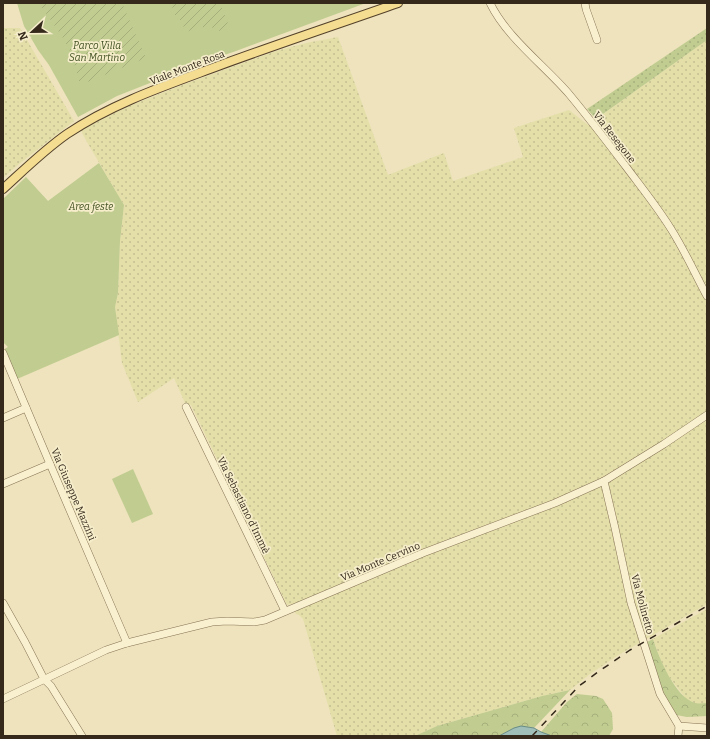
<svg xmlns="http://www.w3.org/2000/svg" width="710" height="739" viewBox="0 0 710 739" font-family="Bitter,serif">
<defs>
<pattern id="farmland-dots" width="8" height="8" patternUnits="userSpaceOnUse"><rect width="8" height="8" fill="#e4dfa9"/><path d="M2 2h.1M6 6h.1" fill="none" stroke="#c4bf91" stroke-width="1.8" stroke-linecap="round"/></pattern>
<pattern id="grass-dots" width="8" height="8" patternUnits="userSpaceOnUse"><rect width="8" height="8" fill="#c0cc90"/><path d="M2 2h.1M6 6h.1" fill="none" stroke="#a6af7c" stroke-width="1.8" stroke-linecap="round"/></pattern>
<pattern id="forest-crowns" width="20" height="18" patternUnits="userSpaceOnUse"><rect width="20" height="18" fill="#c0cc90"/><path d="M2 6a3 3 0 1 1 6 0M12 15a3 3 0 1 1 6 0" fill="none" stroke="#a6af7c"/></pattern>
<pattern id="garden-furrows" width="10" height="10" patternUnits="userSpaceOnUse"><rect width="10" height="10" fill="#c0cc90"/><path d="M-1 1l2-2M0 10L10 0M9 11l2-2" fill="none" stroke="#a6af7c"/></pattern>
</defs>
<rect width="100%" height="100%" fill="#eee3bc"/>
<g fill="url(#farmland-dots)">
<path d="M3,28H20L74,121L19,164L3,178Z"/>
<path d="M338,37L388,175L444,153L453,181L523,157L514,128L569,110L588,125L707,40V604L620,654L590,674L570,690L542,696L437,726L415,736H337L303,619L299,615L296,614L291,604L287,605L191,405L185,403L174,378L138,402L122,363L115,307L118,293L120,241L124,205L87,142L81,131L93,123L129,106L182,85L276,51L306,43Z"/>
<path d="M707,609V703L696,704L687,700L666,673L661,661L653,639Z"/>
</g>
<path fill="url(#grass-dots)" d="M707,28V40L596,119L587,109Z"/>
<g fill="url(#forest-crowns)">
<path d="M653,639C659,658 675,697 695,703C698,704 703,703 707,703V716L687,717L671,714L665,703L647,642Z"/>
<path d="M570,690L534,728L529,727L514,728L499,736H415L437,726L542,696Z"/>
<path d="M577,694L596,696L603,699L612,713L613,729L609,736H552L541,732L567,702Z"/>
</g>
<g fill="#c0cc90">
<path d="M17,3H366L236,51L198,64L117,96L78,117L49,65L38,50L24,26Z"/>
<path d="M99,163L124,205L120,241L118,293L115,307L119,335L17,379L3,350L8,347L3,342V199L26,177L48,201Z"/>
<path d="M133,469L153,514L132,523L112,479Z"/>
</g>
<g fill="url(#garden-furrows)">
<path d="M39,3H122L146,58L80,85L72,55L63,38Z"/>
<path d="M172,3H220L229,26L219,31C209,23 197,28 186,32L181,21L173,13Z"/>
</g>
<path fill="#a0bfb8" stroke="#688c86" d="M521,726L534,728L541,732L552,736H499L514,728Z"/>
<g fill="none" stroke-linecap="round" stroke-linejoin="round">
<defs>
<g id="minor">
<path d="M490,3C507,38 544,65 569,94C589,118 608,143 627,168C642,188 658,208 671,229C685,251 695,274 707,296"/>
<path d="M585,3L586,9L597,40"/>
<path d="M3,353L50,464L127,643"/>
<path d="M186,407L285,611"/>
<path d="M3,418L26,408"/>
<path d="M604,481L615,528L631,603L660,694L679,726L707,728"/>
<path d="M3,484L50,464"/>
<path d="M3,603L25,642L44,679L51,686L82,736"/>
<path d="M3,699L106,650L127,643L212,622L227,621L254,622L265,620L423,553L555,503L604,481L664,444L707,415"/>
<path d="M678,736L679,726"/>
</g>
<path id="major" d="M3,189C24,170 44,150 67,134C113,103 167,85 218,66C278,44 338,24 398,3"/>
</defs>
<use href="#minor" stroke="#867355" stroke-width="8"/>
<use href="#major" stroke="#53402a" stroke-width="10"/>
<use href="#minor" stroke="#f9f0cf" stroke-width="7"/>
<use href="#major" stroke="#f4dd91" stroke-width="8"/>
<path stroke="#34291b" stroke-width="1.5" stroke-dasharray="7 7" stroke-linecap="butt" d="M532,736L579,686L598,672L630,650L707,606"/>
</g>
<g text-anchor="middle" stroke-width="3.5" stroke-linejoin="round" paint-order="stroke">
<g font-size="10" font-style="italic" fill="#415121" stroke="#f6edcb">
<text x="97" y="49">Parco Villa<tspan x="97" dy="12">San Martino</tspan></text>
<text x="91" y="210">Area feste</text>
</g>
<g font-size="10" fill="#34291b" stroke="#f6edcb">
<text transform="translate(187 67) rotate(-21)" y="4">Viale Monte Rosa</text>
<text transform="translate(615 137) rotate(52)" y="4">Via Resegone</text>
<text transform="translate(74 494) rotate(67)" y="4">Via Giuseppe Mazzini</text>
<text transform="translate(244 505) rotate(64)" y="4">Via Sebastiano d'Immè</text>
<text transform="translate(380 561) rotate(-23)" y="4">Via Monte Cervino</text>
<text transform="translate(643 604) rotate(75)" y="4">Via Molinetto</text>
</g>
</g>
<rect width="710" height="739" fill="none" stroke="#34291b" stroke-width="8"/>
<g transform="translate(32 32) rotate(248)" stroke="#f6edcb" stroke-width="3" paint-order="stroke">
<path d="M0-3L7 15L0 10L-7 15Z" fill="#34291b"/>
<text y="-6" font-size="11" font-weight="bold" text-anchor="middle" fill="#34291b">N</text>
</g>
</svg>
